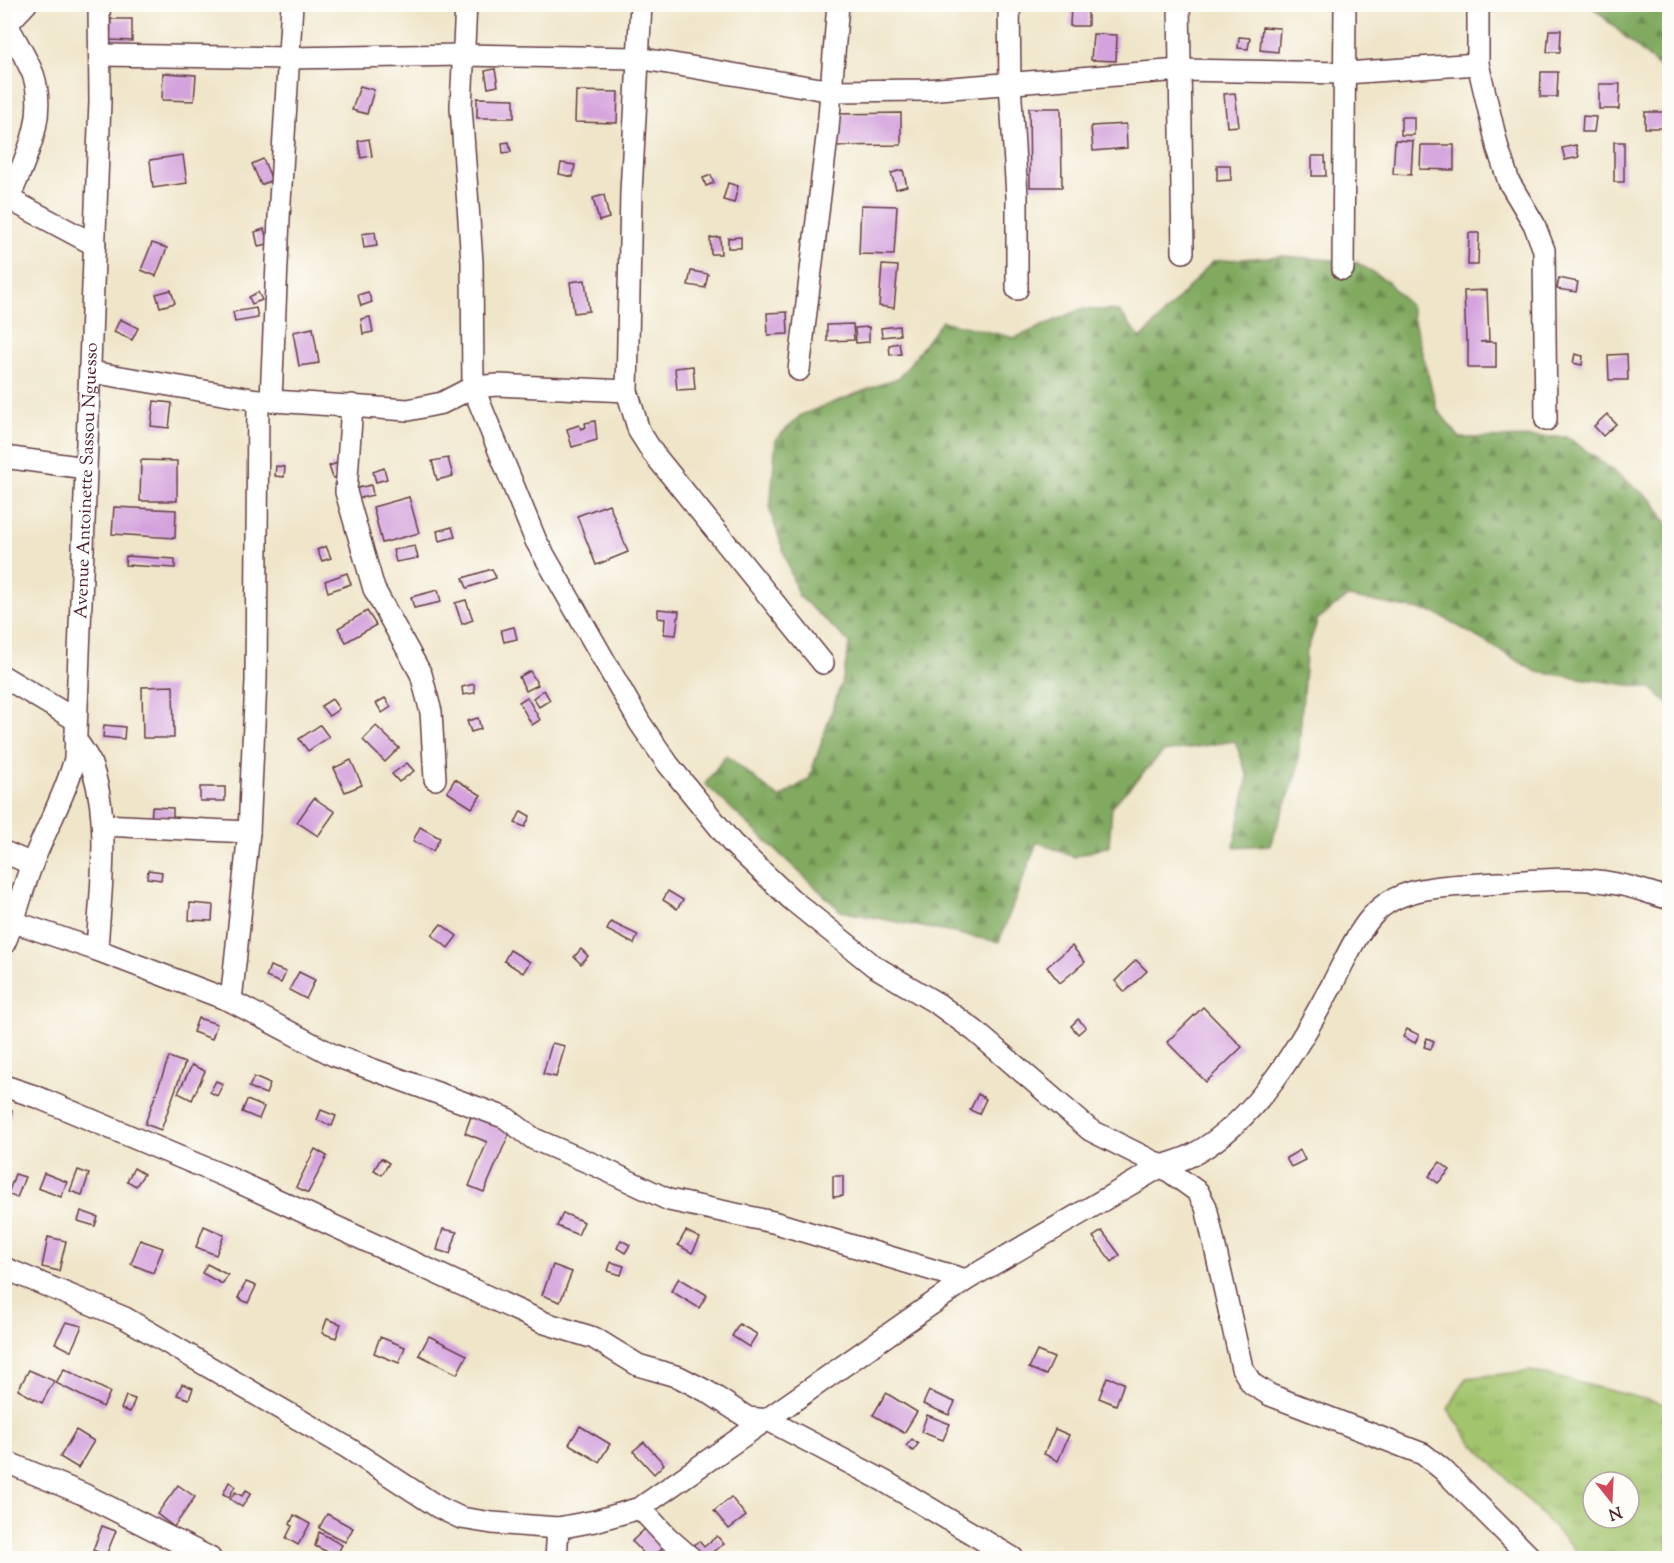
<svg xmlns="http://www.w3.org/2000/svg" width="1674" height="1563" viewBox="0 0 1674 1563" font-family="'Sorts Mill Goudy',serif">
<defs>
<pattern id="grass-tufts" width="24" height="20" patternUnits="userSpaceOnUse" patternTransform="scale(1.5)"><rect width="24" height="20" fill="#a2c46d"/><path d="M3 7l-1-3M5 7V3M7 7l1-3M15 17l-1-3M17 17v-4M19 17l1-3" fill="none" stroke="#869f5a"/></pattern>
<pattern id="forest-firs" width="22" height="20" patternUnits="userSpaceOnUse" patternTransform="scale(1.5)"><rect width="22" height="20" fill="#81aa60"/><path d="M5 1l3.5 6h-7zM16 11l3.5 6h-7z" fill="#6c8a4f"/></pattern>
</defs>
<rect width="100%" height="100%" fill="#fdfcf7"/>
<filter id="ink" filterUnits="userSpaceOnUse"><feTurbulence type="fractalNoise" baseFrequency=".0167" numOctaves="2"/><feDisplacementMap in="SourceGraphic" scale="12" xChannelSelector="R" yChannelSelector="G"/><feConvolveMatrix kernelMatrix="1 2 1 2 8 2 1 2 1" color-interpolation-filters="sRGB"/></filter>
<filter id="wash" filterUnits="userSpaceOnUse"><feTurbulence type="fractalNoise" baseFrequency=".008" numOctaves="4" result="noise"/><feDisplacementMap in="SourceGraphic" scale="24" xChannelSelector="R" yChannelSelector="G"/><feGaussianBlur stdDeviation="1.35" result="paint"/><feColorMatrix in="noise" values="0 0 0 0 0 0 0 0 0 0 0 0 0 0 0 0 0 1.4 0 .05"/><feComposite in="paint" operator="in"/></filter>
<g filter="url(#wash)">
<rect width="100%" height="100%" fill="#efe5c9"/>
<path fill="url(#grass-tufts)" stroke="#76724c" stroke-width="1.5" fill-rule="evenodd" d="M1531,1371L1669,1405V1558H1583L1469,1439L1448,1409L1466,1378ZM1593,1482H1629V1518H1593Z"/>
<g fill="url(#forest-firs)" stroke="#666446" stroke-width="1.5">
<path d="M1590,5H1669V76Z"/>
<path d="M1283,256L1356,262L1387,281L1410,306L1437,409L1460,438L1568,437L1653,501L1669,527V704L1651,688L1537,672L1436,613L1348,597L1318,619L1306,654L1297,774L1270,845L1234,847L1248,777L1235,741L1163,752L1112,806L1109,846L1074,857L1037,842L999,942L841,911L705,784L726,755L779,798L809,779L843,678L850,643L798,595L770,510L776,439L801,415L900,377L942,321L1015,338L1081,309L1119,311L1141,339L1213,261Z"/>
</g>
<g id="blocks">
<g fill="#d4a3dd">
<path d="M1088,4V26H1070L1071,5Z"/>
<path d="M111,19H132V41L110,40Z"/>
<path d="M1262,27L1280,28L1278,52L1260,50Z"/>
<path d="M1549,30H1561L1560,52H1547Z"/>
<path d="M1093,34L1117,35L1116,61L1091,60Z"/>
<path d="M1239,37L1250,38L1248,49L1238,48Z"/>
<path d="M495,69L498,86L488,88L485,71Z"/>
<path d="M1541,72H1558L1557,97H1540Z"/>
<path d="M163,73L196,75L194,101L162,100Z"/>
<path d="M1599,84H1620L1619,109H1599Z"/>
<path d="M360,86L374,90L367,114L352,110Z"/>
<path d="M576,91L618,92L617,123L575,122Z"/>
<path d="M1235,93L1239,126L1227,127L1224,94Z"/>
<path d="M477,98L514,99V118H477Z"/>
<path d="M1029,108H1061L1062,187H1030Z"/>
<rect x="1645" y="112" width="25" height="16"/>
<path d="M901,113V145L835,146V114Z"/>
<path d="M1583,116L1596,117L1594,132H1582Z"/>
<rect x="1401" y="117" width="13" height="18"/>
<path d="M1126,124L1127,148L1093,151L1091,126Z"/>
<path d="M369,139L372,156L361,158L358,141Z"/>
<path d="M1395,140L1413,141L1411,175L1393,174Z"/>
<path d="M509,142L511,152L503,153L502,143Z"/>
<rect x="1614" y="142" width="10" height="40"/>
<path d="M1421,145H1454V170L1420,169Z"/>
<path d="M1576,145L1579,157L1565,160L1562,148Z"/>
<path d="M183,155L187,183L153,188L150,160Z"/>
<path d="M1312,156H1325L1326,176H1312Z"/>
<path d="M263,159L272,180L261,185L252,164Z"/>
<path d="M561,163L575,165L573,177L559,174Z"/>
<path d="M1217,165H1230L1231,180L1217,181Z"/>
<path d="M903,170L907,186L896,189L891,173Z"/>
<path d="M711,175L714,183L706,186L703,178Z"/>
<path d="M728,183L738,186L734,203L723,200Z"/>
<path d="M604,195L609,218L599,221L593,198Z"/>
<path d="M861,205L897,206L894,255L859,254Z"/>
<path d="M264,229L268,244L258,246L255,232Z"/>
<path d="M375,232L377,246L364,248L362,234Z"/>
<path d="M1469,233H1479L1478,265H1468Z"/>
<path d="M720,237L721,254H711L710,238Z"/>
<path d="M741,237V248H728V238Z"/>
<path d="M152,243L167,248L156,276L141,270Z"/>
<path d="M882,265L898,266L894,308L879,306Z"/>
<path d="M691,271L708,274L705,288L688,285Z"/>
<path d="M1559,278L1578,282L1576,292L1557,289Z"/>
<path d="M585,280L589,311L574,313L570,282Z"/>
<path d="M171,290L175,303L160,307L156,294Z"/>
<path d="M1487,290L1489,341L1480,342H1496V368H1468V341H1466L1464,291Z"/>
<path d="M258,292L262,300L252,304L249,297Z"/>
<path d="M368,292L372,302L361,306L358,295Z"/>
<path d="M256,308L258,318L235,322L233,312Z"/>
<path d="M787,312L788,334L768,335L767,313Z"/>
<path d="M370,317L373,332L363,334L361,319Z"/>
<path d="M120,319L138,328L132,340L114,332Z"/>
<path d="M853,324L854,340L827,341V325Z"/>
<path d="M899,326L900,335L882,337L881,328Z"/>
<path d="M869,327V342L856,343L855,328Z"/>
<path d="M313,328L319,363L299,366L293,332Z"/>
<path d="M899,343L901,354L890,355L889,345Z"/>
<path d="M1575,354L1583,356L1582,365L1573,363Z"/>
<path d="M1627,354L1628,380H1609L1608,355Z"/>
<path d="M693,366L695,389L677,390L675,368Z"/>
<path d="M154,401L172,403L169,428L151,426Z"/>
<path d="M1607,414L1616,424L1603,436L1594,426Z"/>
<path d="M595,421L597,440L572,447L567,429L579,425L581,429L586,427L585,423Z"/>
<path d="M448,458L453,476L437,480L432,461Z"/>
<path d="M141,460L177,461V501H140Z"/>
<path d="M340,462L344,475L333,478L329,466Z"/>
<path d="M276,466L285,467L284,477L275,476Z"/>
<path d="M384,468L387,479L376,482L373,472Z"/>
<path d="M371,485L373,495L352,500L349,490Z"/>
<path d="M409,497L419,533L382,543L373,507Z"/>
<path d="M609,504L628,552L596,565L577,516Z"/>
<path d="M114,507L176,510L175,538L112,534Z"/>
<path d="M452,527L455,537L439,541L437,531Z"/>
<path d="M326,546L331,558L322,561L317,550Z"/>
<path d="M415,546L418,558L396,562L393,550Z"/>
<path d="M126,556L175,559V568L125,565Z"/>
<path d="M492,569L496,578L467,588L463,578Z"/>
<path d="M347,573L351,584L328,592L325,581Z"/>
<path d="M438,590L441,602L414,608L411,597Z"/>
<path d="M466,600L473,620L462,624L455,603Z"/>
<path d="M658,609L679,611L676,635L664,634L665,619L658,618Z"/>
<path d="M367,611L376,625L346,642L338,628Z"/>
<path d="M514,627L517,639L504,642L501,630Z"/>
<path d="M530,671L538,685L526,691L519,677Z"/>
<path d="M474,684L475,693L463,695L462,687Z"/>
<path d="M173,686L174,738H143L142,687Z"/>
<path d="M544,690L550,700L539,707L533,698Z"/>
<path d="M527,697L540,720L532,725L519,702Z"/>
<path d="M385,698L391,707L382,713L376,703Z"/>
<path d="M332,699L339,709L329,716L321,706Z"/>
<path d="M478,718L481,729L471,732L467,721Z"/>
<path d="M104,725L125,727L124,739L103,737Z"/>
<path d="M320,725L329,737L308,751L299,739Z"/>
<path d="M376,726L399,748L385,762L363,740Z"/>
<path d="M351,760L362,785L345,792L334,768Z"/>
<path d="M407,763L414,771L399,782L392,774Z"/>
<path d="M455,779L481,795L472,808L447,792Z"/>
<rect x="200" y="787" width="25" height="14"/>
<path d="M314,798L335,812L318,836L297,822Z"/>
<path d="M152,807L173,808V825H151Z"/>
<path d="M521,811L530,816L525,827L515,823Z"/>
<path d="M420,827L440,838L433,851L413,841Z"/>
<path d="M148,870L162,872L161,880L147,878Z"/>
<path d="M668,891L683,900L677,909L663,900Z"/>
<path d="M190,903L213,905L212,921L189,920Z"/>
<path d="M611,922L638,935L634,944L607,930Z"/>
<path d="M441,924L457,936L448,948L432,935Z"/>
<path d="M1072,946L1085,962L1060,983L1047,967Z"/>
<path d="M581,949L588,956L581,964L574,957Z"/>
<path d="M510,950L530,962L523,973L504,961Z"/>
<path d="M1136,960L1147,971L1125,992L1115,981Z"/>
<path d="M270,966L286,972L281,983L266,977Z"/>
<path d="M299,972L315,980L306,999L289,990Z"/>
<path d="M1203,1007L1242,1047L1206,1082L1167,1042Z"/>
<path d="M198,1018L217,1024L212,1039L193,1032Z"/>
<path d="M1078,1019L1086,1027L1078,1034L1071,1026Z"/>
<path d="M1407,1029L1419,1035L1415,1043L1403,1037Z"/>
<path d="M1427,1038L1434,1041L1431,1049L1424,1047Z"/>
<path d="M552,1043L565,1046L556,1077L543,1074Z"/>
<path d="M169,1057L185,1063L161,1130L145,1124Z"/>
<path d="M192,1065L205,1071L192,1100L178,1093Z"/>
<path d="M254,1077L270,1084L266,1094L249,1087Z"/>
<path d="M216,1081L223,1084L217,1096L210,1092Z"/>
<path d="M978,1094L986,1099L979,1114L970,1110Z"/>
<path d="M247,1100L264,1107L259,1119L242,1112Z"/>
<path d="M4,1108L12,1111L10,1119L4,1117Z"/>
<path d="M321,1110L336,1116L332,1126L317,1120Z"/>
<path d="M473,1111L512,1127L484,1192L469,1186L487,1142L465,1133Z"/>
<path d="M315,1149L327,1156L308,1193L296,1187Z"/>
<path d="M1300,1150L1305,1160L1291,1167L1286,1158Z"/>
<path d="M381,1158L389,1163L382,1175L374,1170Z"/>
<path d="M1440,1162L1450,1170L1438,1183L1429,1176Z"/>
<path d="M134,1168L144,1174L136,1186L127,1181Z"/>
<path d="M78,1170L89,1174L82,1195L70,1191Z"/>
<path d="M44,1173L67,1182L61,1197L38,1188Z"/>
<path d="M15,1174L25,1177L17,1198L8,1194Z"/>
<path d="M833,1176H843V1196L833,1197Z"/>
<path d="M81,1211L98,1217L95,1226L78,1221Z"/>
<path d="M563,1213L584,1222L578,1235L557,1226Z"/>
<path d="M204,1226L224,1235L216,1255L196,1247Z"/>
<path d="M443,1229L457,1232L450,1254L437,1250Z"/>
<path d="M686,1231L700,1238L692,1253L678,1245Z"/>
<path d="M1102,1231L1120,1255L1112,1262L1093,1237Z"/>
<path d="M48,1237L66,1241L59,1271L42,1267Z"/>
<path d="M140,1240L163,1248L153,1273L131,1264Z"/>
<path d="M621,1240L630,1245L625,1253L617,1248Z"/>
<path d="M611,1262L624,1266L621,1275L608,1271Z"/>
<path d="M207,1264L228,1275L222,1284L202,1273Z"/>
<path d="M553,1265L572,1272L560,1302L542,1295Z"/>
<path d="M679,1278L707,1295L699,1308L671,1291Z"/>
<path d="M246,1282L256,1286L248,1303L238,1298Z"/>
<path d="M327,1319L341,1324L336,1338L322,1333Z"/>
<path d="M66,1322L82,1326L71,1351L55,1343Z"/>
<path d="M739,1324L757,1334L749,1347L732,1336Z"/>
<path d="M429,1336L467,1355L457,1374L419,1355Z"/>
<path d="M380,1337L405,1347L399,1363L374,1353Z"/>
<path d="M1037,1351L1054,1358L1046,1375L1029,1368Z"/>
<path d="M64,1369L110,1392L103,1407L56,1383Z"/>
<path d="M29,1370L54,1381L42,1403L18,1390Z"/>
<path d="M1107,1377L1124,1383L1116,1405L1099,1398Z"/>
<path d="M182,1384L193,1388L189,1399L177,1395Z"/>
<path d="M929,1391L955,1402L949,1415L923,1404Z"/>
<path d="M886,1393L917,1412L904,1433L873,1415Z"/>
<path d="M126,1396L135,1399L130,1412L121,1409Z"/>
<path d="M927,1415L950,1424L943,1440L921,1432Z"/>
<path d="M580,1426L610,1444L599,1462L569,1444Z"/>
<path d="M1055,1429L1069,1435L1058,1461L1044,1454Z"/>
<path d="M76,1430L94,1441L78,1468L60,1457Z"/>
<path d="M912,1439L918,1444L913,1451L906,1446Z"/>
<path d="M644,1442L664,1464L654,1474L633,1451Z"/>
<path d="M229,1482L235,1486L229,1497L223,1494Z"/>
<path d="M178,1485L195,1497L174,1527L157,1514Z"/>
<path d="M246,1490L251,1493L242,1507L230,1499L235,1492L242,1496Z"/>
<path d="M731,1497L746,1516L729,1529L714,1511Z"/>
<path d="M327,1514L353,1528L345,1542L319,1528Z"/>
<path d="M294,1515L310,1524L298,1545L286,1538L292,1526L290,1524Z"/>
<path d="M102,1526L116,1531L106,1555L93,1550Z"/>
<path d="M648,1526L666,1545L652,1558H648L632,1541Z"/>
<path d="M319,1532L342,1545L336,1556L315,1546Z"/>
<path d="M717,1536L724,1544L703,1558L692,1546L699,1541L704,1547Z"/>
</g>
</g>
</g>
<g filter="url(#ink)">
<use href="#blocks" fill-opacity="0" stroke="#633d43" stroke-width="1.5"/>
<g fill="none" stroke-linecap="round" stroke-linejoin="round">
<defs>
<g id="minor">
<path d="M466,4L461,107L472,262L473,387L536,541L640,723L668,764L732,843L791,899L874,966L938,1004L975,1031L1090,1130L1162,1166L1198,1192L1206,1207L1242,1368L1252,1384L1270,1395L1423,1454L1442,1469L1531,1558"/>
<path d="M641,4L631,192L627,391L639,431L653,453L823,663"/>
<path d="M1009,4L1010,83L1017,196V289"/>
<path d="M1179,4L1183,252"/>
<path d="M1478,4V64L1498,149L1509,182L1534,224L1544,250L1546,420"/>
<path d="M100,55L288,58L463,55L638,58L832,91L926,90L1180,70L1345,73L1478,64"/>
<path d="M4,199H9L95,245"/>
<path d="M9,199C25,158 48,118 33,74C26,57 15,40 7,24L26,4"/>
<path d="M1343,269L1345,4"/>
<path d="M799,370L828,129L838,4"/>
<path d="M91,372L258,400L408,410L442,403L473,387L498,385L627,391"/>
<path d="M271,399L279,218L292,4"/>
<path d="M352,405L346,492L374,589L421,674L431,712L435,779"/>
<path d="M4,457L86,468"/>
<path d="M4,677L76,720"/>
<path d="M75,738C80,746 86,754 90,762C112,818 100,892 97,950"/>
<path d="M103,825L249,832"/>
<path d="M4,852L32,864"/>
<path d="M14,922L97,950L231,1001L333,1055L506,1118L534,1139L595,1165L669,1200L773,1222L966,1280"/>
<path id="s1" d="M4,944C16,918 22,890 32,864C46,828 65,796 75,759L100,101L99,4"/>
<path d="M231,1001L249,832L256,681L258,400"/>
<path d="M4,1086L37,1097L234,1180L545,1323L594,1338L638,1365L679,1377L708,1392L748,1418L768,1420L884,1481L1013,1558"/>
<path d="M4,1268L125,1318L348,1448L438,1507L461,1518L492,1523L558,1528L595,1521L640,1508L966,1280L1162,1166C1173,1162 1186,1159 1196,1153C1258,1118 1299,1046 1332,985C1344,962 1358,929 1377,911C1406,883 1461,886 1499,883C1538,880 1578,876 1617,884C1635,887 1652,894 1670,899"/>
<path d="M4,1461L83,1494L210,1558"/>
<path d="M640,1508L667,1537L691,1558"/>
<path d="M556,1558L558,1528"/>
</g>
</defs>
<use href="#minor" stroke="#633d43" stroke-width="24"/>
<use href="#minor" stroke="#fff" stroke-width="21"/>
</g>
</g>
<g text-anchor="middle" stroke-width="4.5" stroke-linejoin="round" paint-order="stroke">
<g font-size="18" fill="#4a1f2b" stroke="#fdfcf7">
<text dy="6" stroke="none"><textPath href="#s1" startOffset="477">Avenue Antoinette Sassou Nguesso</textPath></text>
</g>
</g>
<rect width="1674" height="1563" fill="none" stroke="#fdfcf7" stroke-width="24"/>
<g transform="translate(1611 1500) rotate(162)"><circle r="28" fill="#fdfcf7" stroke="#b5a4a5" stroke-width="1.5"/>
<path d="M0-4.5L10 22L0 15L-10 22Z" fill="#d1495b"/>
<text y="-9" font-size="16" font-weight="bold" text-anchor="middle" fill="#4a1f2b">N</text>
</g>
</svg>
